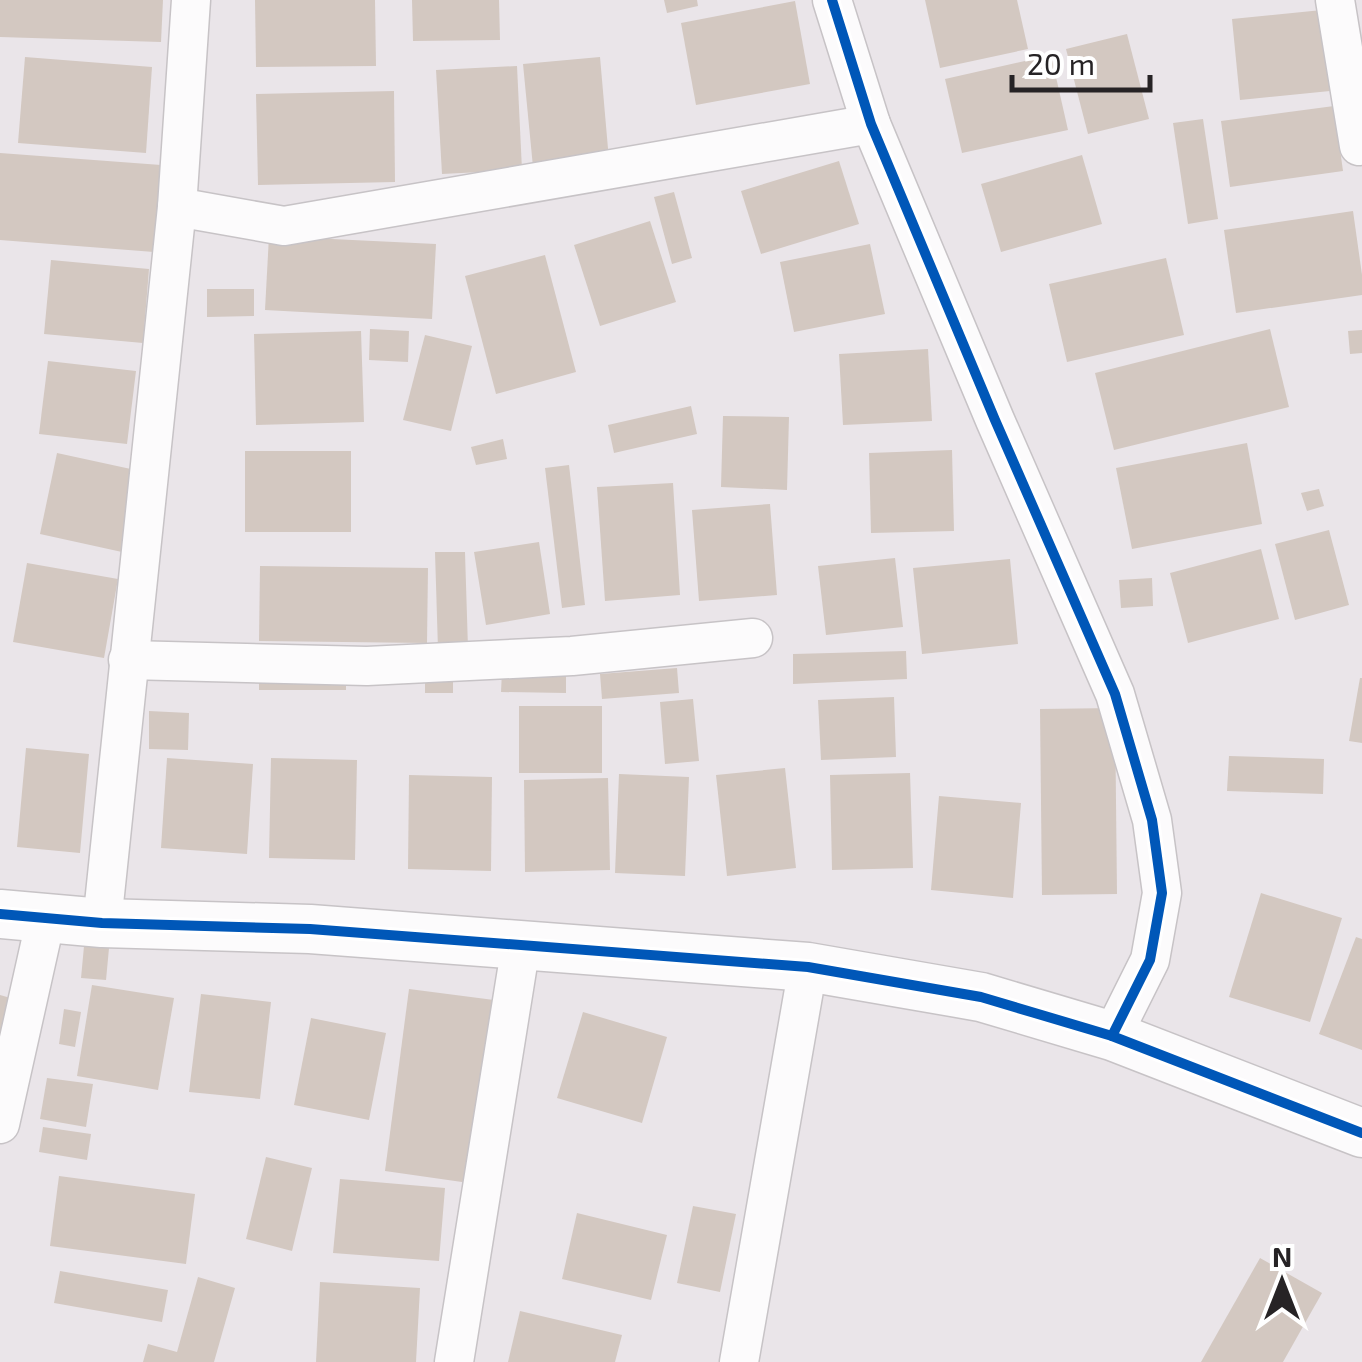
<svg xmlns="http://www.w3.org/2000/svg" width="1362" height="1362" viewBox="0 0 1362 1362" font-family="'Exo 2',sans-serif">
<rect width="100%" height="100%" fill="#eae5e9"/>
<g fill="#d3c8c1">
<path d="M0,0H163L161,42L0,37Z"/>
<path d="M255,0H375L376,66L256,67Z"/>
<path d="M412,0H499L500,40L413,41Z"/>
<path d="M664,0H697L698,6L667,13Z"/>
<path d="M925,0H1017L1028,49L940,68Z"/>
<path d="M795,1L810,84L696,105L681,23Z"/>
<path d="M1322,10L1330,91L1240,100L1232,19Z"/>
<path d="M1127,34L1149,119L1088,134L1066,49Z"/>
<path d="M1051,55L1068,130L962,153L945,79Z"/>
<path d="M25,57L152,67L146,153L18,143Z"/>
<path d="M600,57L609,160L533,167L523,64Z"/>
<path d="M517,66L522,170L442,174L436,70Z"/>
<path d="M394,91L395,182L258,185L256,94Z"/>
<path d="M1334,106L1343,171L1230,187L1221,121Z"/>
<path d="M1203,119L1218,219L1188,224L1173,123Z"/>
<path d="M0,153L161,165L154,252L0,240Z"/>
<path d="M1082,155L1102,224L1001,252L981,184Z"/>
<path d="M839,161L859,224L761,254L741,191Z"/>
<path d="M674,192L692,258L672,264L654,197Z"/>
<path d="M1353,211L1362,275V295L1236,313L1224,230Z"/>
<path d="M650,221L676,302L600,326L574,245Z"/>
<path d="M269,236L436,244L432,319L265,310Z"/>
<path d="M870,244L885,314L794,332L780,262Z"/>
<path d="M545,255L576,372L496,394L465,276Z"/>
<path d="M1166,258L1184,335L1067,362L1049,284Z"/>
<path d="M51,260L149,269L143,343L44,334Z"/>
<path d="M207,289H254V316L207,317Z"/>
<path d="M370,329L409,331L408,362L369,360Z"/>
<path d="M1270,329L1289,407L1114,450L1095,373Z"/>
<path d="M1362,330V353L1350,354L1348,331Z"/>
<path d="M361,331L364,422L256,425L254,334Z"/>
<path d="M425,335L472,346L451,431L403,420Z"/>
<path d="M928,349L932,421L843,425L839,354Z"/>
<path d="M48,361L136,371L127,444L39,434Z"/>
<path d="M691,406L697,434L614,453L608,425Z"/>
<path d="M723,416L789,417L787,490L721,487Z"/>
<path d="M503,439L507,459L476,465L471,447Z"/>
<path d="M1247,443L1262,524L1132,549L1116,468Z"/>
<path d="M952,450L954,531L871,533L869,453Z"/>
<rect x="245" y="451" width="106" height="81"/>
<path d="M57,453L140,471L122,552L40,534Z"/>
<path d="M569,465L585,605L562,608L545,468Z"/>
<path d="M673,483L680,595L605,601L597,487Z"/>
<path d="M1319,489L1324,506L1307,511L1301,493Z"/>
<path d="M770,504L777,595L699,601L692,510Z"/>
<path d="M1329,530L1349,605L1295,620L1275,544Z"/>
<path d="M539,542L550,614L486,625L474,552Z"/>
<path d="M1261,549L1279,619L1188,643L1170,573Z"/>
<path d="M435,552H465L468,649L438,650Z"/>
<path d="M895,558L903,627L826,635L818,566Z"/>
<path d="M1010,559L1018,644L922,654L913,568Z"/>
<path d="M27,563L118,579L104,658L13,642Z"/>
<path d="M260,566L428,568L427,643L259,641Z"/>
<path d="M1152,578L1153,606L1121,608L1119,580Z"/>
<path d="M906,651L907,679L793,684V654Z"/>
<path d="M677,668L679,693L602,699L600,674Z"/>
<path d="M502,671H566V693L501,692Z"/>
<rect x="259" y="674" width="87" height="16"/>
<rect x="425" y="676" width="28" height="17"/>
<path d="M1360,678H1362V743L1349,741Z"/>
<path d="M894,697L896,757L821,760L818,700Z"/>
<path d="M693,699L699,761L665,764L660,702Z"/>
<rect x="519" y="706" width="83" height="67"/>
<path d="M1115,708L1117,894L1042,895L1040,709Z"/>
<path d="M149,711L189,713L188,750L149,749Z"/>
<path d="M26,748L89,754L80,853L17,847Z"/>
<path d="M1229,756L1324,759L1323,794L1227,791Z"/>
<path d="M167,758L253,764L247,854L161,848Z"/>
<path d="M271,758L357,760L355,860L269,858Z"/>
<path d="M785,768L796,868L727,876L716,775Z"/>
<path d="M910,773L913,868L832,870L830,775Z"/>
<path d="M619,774L689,777L685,876L615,873Z"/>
<path d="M409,775L492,777L491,871L408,869Z"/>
<path d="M608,778L610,870L525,872L524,780Z"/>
<path d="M939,796L1021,803L1013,898L931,890Z"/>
<path d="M1261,893L1342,918L1310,1022L1229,997Z"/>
<path d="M1356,937L1362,939V1050L1319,1034Z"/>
<path d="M84,946L109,948L106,980L81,978Z"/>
<path d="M92,985L174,998L158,1090L77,1076Z"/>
<path d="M409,989L494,1000L469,1183L385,1171Z"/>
<path d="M201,994L271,1002L260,1099L189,1092Z"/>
<path d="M0,995L14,999L0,1047Z"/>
<path d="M64,1009L81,1012L75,1047L59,1044Z"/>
<path d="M583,1012L667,1037L642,1123L557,1098Z"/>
<path d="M311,1018L386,1033L369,1120L294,1105Z"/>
<path d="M47,1078L93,1084L86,1127L40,1119Z"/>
<path d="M43,1127L91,1134L87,1160L39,1152Z"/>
<path d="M266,1157L312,1168L292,1251L246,1239Z"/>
<path d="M59,1176L195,1194L186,1264L50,1246Z"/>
<path d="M340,1179L445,1188L439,1261L333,1253Z"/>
<path d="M693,1206L736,1214L720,1292L677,1283Z"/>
<path d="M577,1213L667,1235L651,1300L562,1279Z"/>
<path d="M1260,1258L1322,1293L1283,1362H1201Z"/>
<path d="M60,1271L168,1290L162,1322L54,1303Z"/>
<path d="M198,1277L235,1288L214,1362H143L148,1344L177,1352Z"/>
<path d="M320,1282L420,1288L416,1362H316Z"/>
<path d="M520,1311L622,1335L615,1362H508Z"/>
</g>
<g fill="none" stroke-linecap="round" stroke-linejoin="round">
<defs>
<g id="minor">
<path d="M832,0L871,124L995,420L1115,694L1152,820L1162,893L1150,960L1112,1036"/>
<path d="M1335,0L1359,146"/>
<path d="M177,207L284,226L871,124"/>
<path d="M128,660L367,666L572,656L753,638"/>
<path d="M102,923L177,207L191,0"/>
<path d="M0,1124L46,918"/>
<path d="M454,1362L521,945"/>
<path d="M739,1362L808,967"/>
</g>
<path id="tertiary" d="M0,914L102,923L310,929L808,967L981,997L1112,1036L1362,1133"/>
</defs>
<use href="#minor" stroke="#c7c3c6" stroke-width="41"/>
<use href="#tertiary" stroke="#c7c3c6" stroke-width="51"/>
<use href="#minor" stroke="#fcfbfc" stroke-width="38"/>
<use href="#tertiary" stroke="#fcfbfc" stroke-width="48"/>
<defs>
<g id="cycleway">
<path d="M832,0L871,124L995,420L1115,694L1152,820L1162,893L1150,960L1112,1036"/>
<path d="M0,914L102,923L310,929L808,967L981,997L1112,1036L1362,1133"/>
</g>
</defs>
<use href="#cycleway" stroke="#fff" stroke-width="16"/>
<use href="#cycleway" stroke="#0057b8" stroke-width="10"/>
</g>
<g transform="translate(1282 1282)" stroke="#ffffff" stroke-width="8" paint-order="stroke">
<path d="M0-8L18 38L0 25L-18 38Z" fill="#262325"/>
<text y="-15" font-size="28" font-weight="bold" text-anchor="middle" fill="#262325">N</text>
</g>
<path d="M1012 75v15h138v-15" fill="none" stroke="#262325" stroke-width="5"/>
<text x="1027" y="75" font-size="30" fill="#262325" stroke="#ffffff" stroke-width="8" paint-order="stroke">20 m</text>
</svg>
